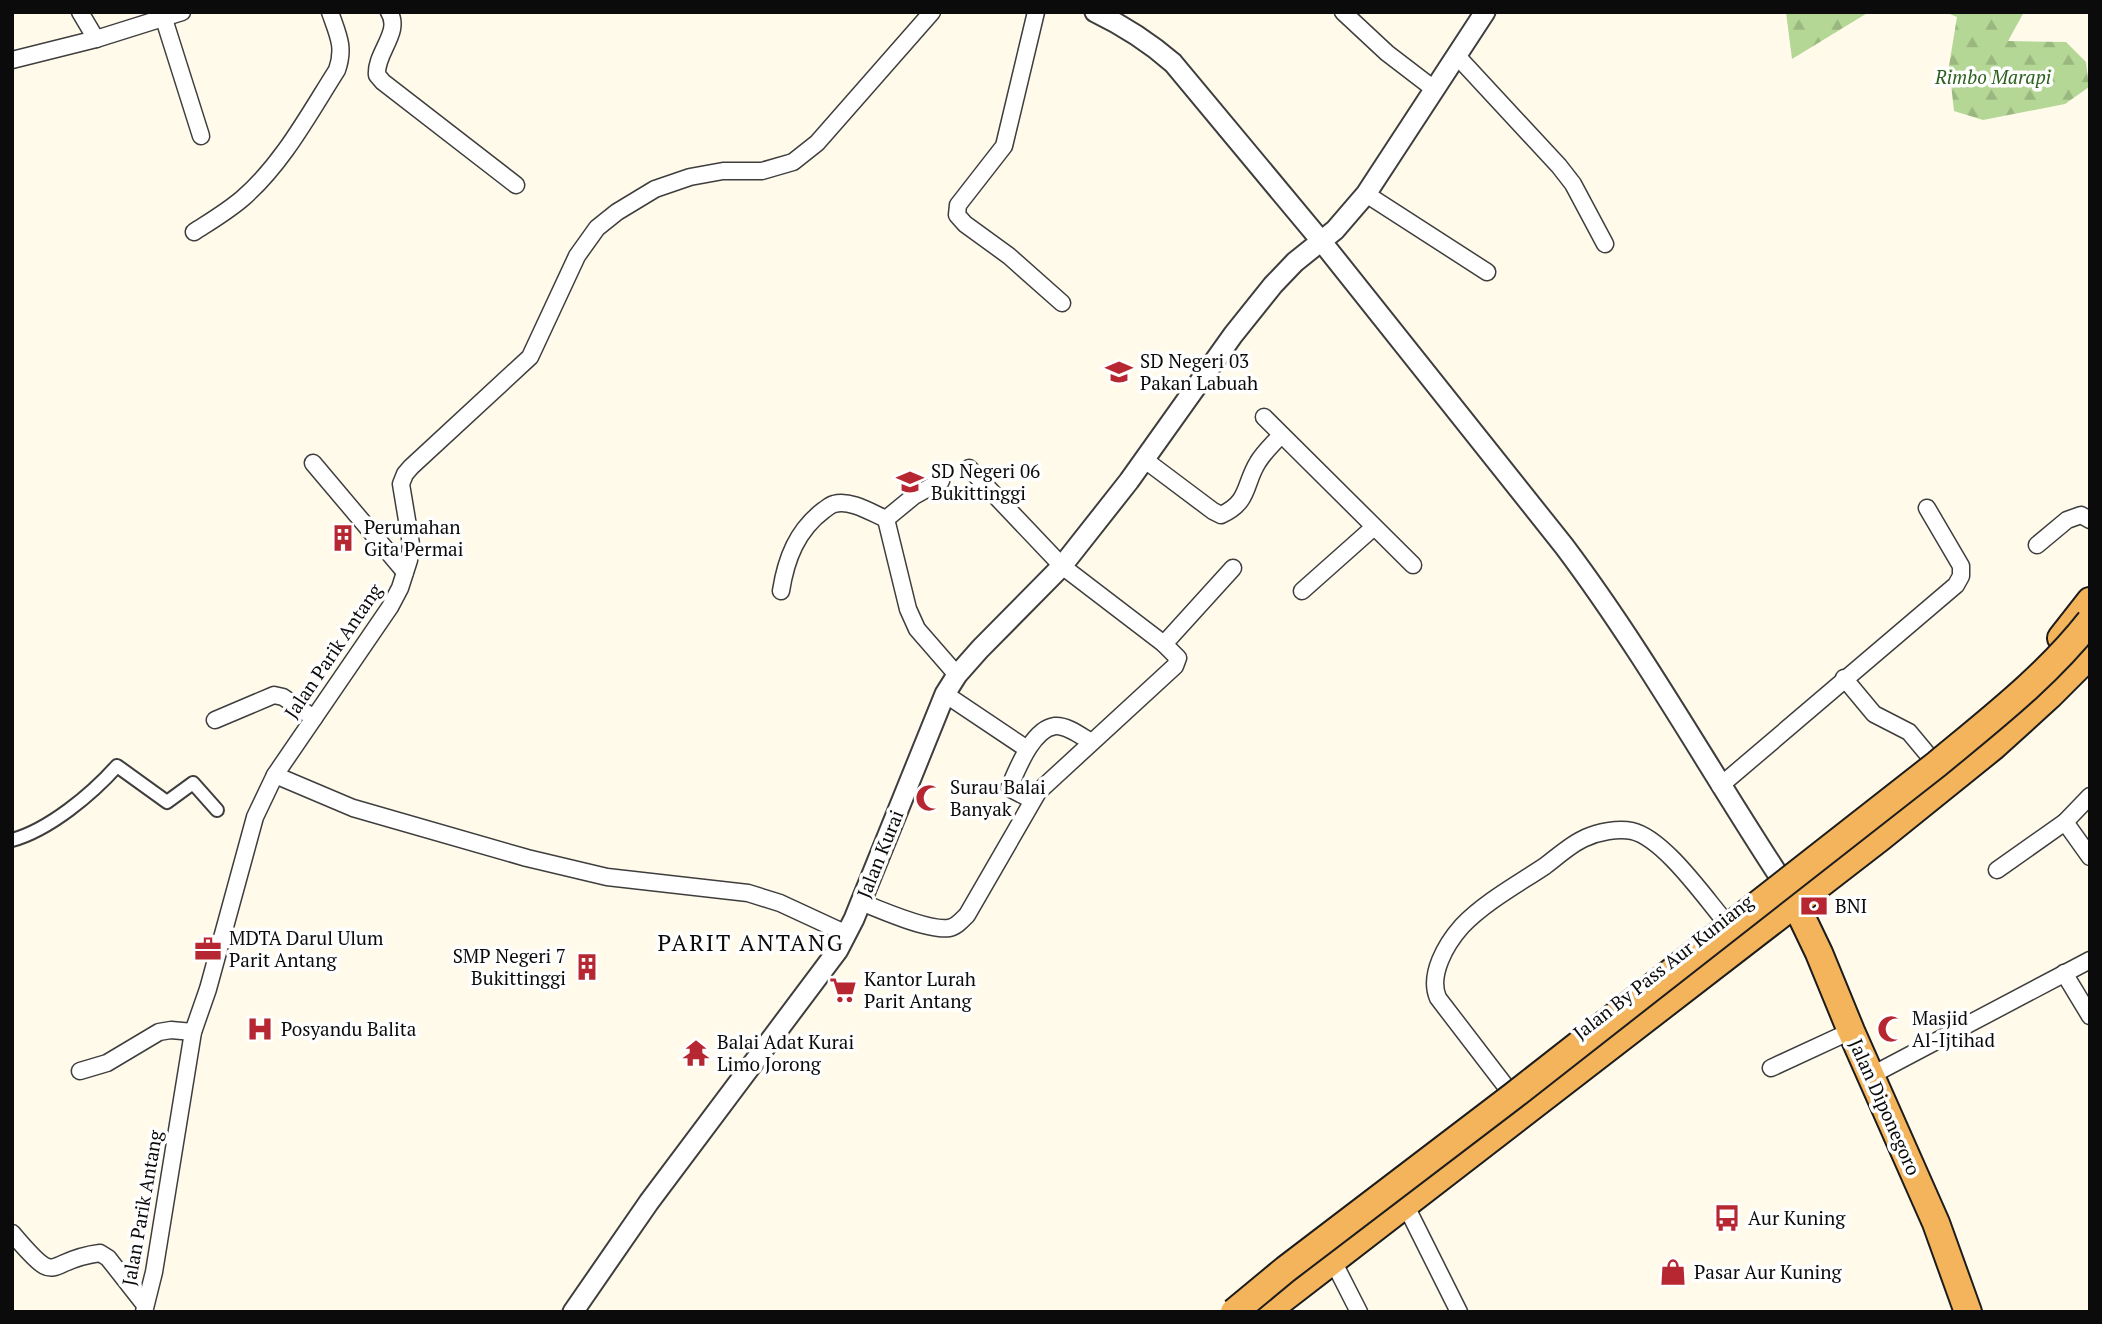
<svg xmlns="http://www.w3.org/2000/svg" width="2102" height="1324" viewBox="0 0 2102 1324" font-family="'PT Serif',serif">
<defs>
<pattern id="forest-firs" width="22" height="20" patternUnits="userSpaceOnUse" patternTransform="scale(1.75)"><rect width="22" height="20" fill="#b4d795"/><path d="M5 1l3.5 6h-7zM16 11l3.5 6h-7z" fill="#99b77f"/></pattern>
</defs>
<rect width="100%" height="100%" fill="#fffaea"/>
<g fill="url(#forest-firs)">
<path d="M1786,12H1869L1792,59Z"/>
<path d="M1945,12H2024L2008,41L2066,42L2086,62L2089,87L2065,104L1983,120L1954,111L1949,66L1957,17Z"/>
</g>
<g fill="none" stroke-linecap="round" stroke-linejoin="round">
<defs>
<path id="pedestrian" d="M12,840C49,830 92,794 117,766L167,802L193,783L217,810"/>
<g id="minor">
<path d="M80,12L96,39"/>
<path d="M389,12C402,32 375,53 377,75L383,82L516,185"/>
<path d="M1036,12L1004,146L958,205L957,215L965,224L1009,256L1062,303"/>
<path d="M1343,12L1387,53L1434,89"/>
<path d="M164,19L201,136"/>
<path d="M1457,56L1559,166L1573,184L1605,244"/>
<path d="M12,60L96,39L182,12"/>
<path d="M1366,194L1487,272"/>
<path d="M194,232C211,221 228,211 243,198C283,163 309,114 337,70C345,47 338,35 330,12"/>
<path d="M1264,417L1413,565"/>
<path d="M1145,460L1213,511L1221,515C1250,502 1244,484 1258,462C1264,452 1273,444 1280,436"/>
<path d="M313,463L405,572"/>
<path d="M886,519L908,609L917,629L957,675"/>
<path d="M2037,545L2067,520L2081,515L2090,520"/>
<path d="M781,591C786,559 797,530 824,510C827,508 830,505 834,504C850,499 872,513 886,519L914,496L941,481"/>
<path d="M1302,591L1374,527"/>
<path d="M1164,644L1233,568"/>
<path d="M1844,678L1874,714L1909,732L1929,756"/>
<path d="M945,694L1027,749"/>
<path d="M215,720L274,695L283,697L314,718"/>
<path d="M275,775L353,808L527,858L607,877L748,893L780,903L847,934"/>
<path d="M1720,786L1956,585L1961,576V566L1927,508"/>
<path d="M1032,800L1009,788C1017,770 1032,729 1055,726C1067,725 1081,736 1091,742"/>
<path d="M2065,822L2090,857"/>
<path d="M1997,870L2065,822L2090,796"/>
<path d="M861,902C880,910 929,931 949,928C956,927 962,920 967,915L1038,792L1175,666L1178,658L1164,644L1062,566L969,468"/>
<path d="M2064,973L2090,1016"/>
<path d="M1771,1068L1851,1031"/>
<path d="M80,1071L107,1063L159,1032L171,1030L193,1032"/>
<path d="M1872,1075L2090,960"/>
<path d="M1507,1088L1438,998C1428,975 1446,944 1462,926C1485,902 1518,884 1545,866C1557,857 1571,844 1585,838C1598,832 1618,828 1632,831C1663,838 1703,895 1724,920"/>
<path d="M1405,1204L1459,1312"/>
<path d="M12,1233C61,1291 43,1260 100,1253L108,1258L145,1305"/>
<path d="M1332,1259L1359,1312"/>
<path d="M144,1312L154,1272L193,1032L208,989L255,817L275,775L390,607L400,588L409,560L411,544L401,484L405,474L411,467L530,357L577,256L597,228L617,212L655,189L690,177L723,171H762L793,162L817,143L932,12"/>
</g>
<g id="tertiary">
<path d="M1095,12C1124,26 1149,42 1173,63L1322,242L1564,546C1643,651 1707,766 1779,876"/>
<path d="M573,1312L649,1202L838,950L854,919L945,694L957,675L980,649L1062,566L1129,481L1233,335L1273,285L1295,262L1335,230L1366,194L1485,12"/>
</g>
<g id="trunk">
<path d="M2061,638L2090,601"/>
<path d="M1796,905L1819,953L1851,1031L1936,1223L1968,1312"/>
<path d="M1266,1312L1880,838L1994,746L2049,696L2090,655"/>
</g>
</defs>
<use href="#pedestrian" stroke="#3e3e3e" stroke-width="16"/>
<use href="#minor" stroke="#3e3e3e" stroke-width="19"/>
<use href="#tertiary" stroke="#3e3e3e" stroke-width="23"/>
<use href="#trunk" stroke="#1c1c1c" stroke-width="30"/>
<use href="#pedestrian" stroke="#fff" stroke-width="12"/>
<use href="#minor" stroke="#fff" stroke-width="16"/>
<use href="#tertiary" stroke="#fff" stroke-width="19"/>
<use href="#trunk" stroke="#f3b45c" stroke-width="26"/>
<defs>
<path id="trunk-bridge" d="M1234,1312L1286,1269L1513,1096L1937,764C1990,720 2047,676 2090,621"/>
</defs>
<use href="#trunk-bridge" stroke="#1c1c1c" stroke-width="30" stroke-linecap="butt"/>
<use href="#trunk-bridge" stroke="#f3b45c" stroke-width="26"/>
</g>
<defs>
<symbol id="school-bare" viewBox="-9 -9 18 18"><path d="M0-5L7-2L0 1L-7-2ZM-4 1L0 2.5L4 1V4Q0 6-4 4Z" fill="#b72731" stroke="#fff" stroke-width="2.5" paint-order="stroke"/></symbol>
<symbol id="building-bare" viewBox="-9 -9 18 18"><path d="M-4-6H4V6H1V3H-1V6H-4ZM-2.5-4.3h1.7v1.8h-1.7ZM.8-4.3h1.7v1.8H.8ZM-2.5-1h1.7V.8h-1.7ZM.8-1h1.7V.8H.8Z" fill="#b72731" stroke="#fff" stroke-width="2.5" paint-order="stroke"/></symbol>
<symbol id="mosque-bare" viewBox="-9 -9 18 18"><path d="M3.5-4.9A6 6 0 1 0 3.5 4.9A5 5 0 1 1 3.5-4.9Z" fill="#b72731" stroke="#fff" stroke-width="2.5" paint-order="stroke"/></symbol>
<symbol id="bank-bare" viewBox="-9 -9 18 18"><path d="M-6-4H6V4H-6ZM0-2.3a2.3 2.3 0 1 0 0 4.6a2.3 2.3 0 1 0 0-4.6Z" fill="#b72731" stroke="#fff" stroke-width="2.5" paint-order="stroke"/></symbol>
<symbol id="office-bare" viewBox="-9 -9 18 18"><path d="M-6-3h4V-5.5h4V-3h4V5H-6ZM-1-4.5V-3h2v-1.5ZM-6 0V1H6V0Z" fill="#b72731" stroke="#fff" stroke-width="2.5" paint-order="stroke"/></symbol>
<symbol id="supermarket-bare" viewBox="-9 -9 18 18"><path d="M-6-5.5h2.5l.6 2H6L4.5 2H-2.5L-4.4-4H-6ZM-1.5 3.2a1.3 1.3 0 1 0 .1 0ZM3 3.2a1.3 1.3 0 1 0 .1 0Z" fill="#b72731" stroke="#fff" stroke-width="2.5" paint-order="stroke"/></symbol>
<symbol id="hospital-bare" viewBox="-9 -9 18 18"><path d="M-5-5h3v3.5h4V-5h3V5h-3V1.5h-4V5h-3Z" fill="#b72731" stroke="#fff" stroke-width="2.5" paint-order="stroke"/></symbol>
<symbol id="temple-bare" viewBox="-9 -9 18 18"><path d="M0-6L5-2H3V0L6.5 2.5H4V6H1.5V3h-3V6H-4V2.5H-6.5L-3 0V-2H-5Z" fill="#b72731" stroke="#fff" stroke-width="2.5" paint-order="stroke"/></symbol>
<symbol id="bus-bare" viewBox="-9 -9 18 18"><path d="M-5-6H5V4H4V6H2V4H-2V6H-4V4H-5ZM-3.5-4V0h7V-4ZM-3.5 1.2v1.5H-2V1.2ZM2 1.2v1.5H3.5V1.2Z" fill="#b72731" stroke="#fff" stroke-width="2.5" paint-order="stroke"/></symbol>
<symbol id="shop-bare" viewBox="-9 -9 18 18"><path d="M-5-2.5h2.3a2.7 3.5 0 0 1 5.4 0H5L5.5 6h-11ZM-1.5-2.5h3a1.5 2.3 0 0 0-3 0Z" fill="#b72731" stroke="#fff" stroke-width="2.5" paint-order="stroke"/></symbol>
</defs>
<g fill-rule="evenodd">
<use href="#school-bare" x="1100" y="353" width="38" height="38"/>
<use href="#school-bare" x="891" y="463" width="38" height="38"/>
<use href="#building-bare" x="324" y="519" width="38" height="38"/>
<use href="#mosque-bare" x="910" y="779" width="38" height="38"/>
<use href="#bank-bare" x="1795" y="887" width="38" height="38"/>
<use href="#office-bare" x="189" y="930" width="38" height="38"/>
<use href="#building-bare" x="568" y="948" width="38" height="38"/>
<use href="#supermarket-bare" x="824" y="971" width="38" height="38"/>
<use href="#hospital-bare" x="241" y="1010" width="38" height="38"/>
<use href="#mosque-bare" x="1872" y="1010" width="38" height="38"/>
<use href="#temple-bare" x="677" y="1034" width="38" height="38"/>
<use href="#bus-bare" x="1708" y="1199" width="38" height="38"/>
<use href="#shop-bare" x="1654" y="1253" width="38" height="38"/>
</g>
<g text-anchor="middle" stroke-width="7" stroke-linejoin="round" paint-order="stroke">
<g font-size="19" font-style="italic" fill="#2d601e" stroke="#fff">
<text x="1993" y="84">Rimbo Marapi</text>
</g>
<g font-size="19" fill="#0b0b0b" stroke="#fff" text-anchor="start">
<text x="1140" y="368">SD Negeri 03<tspan x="1140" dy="22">Pakan Labuah</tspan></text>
<text x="931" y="478">SD Negeri 06<tspan x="931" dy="22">Bukittinggi</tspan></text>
<text x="364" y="534">Perumahan<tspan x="364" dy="22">Gita Permai</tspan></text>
<text x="950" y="794">Surau Balai<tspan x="950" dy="22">Banyak</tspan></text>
<text x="1835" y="913">BNI</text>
<text x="229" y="945">MDTA Darul Ulum<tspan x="229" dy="22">Parit Antang</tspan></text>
<text x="566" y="963" text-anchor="end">SMP Negeri 7<tspan x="566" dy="22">Bukittinggi</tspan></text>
<text x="864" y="986">Kantor Lurah<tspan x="864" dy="22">Parit Antang</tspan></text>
<text x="1912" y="1025">Masjid<tspan x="1912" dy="22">Al-Ijtihad</tspan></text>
<text x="281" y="1036">Posyandu Balita</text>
<text x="717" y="1049">Balai Adat Kurai<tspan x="717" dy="22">Limo Jorong</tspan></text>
<text x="1748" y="1225">Aur Kuning</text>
<text x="1694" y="1279">Pasar Aur Kuning</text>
</g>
<g font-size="19" fill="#0b0b0b" stroke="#fff">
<text transform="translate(333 651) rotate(-56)" y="7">Jalan Parik Antang</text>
<text transform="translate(880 854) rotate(-68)" y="7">Jalan Kurai</text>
<text transform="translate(1663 967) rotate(-38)" y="7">Jalan By Pass Aur Kuniang</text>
<text transform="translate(1885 1107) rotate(66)" y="7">Jalan Diponegoro</text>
<text transform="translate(142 1208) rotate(-80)" y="7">Jalan Parik Antang</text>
</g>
<g font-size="23" letter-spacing="2" fill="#0b0b0b" stroke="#fff">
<text x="751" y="951">PARIT ANTANG</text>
</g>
</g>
<rect width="2102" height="1324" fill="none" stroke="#0b0b0b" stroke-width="28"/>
</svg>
